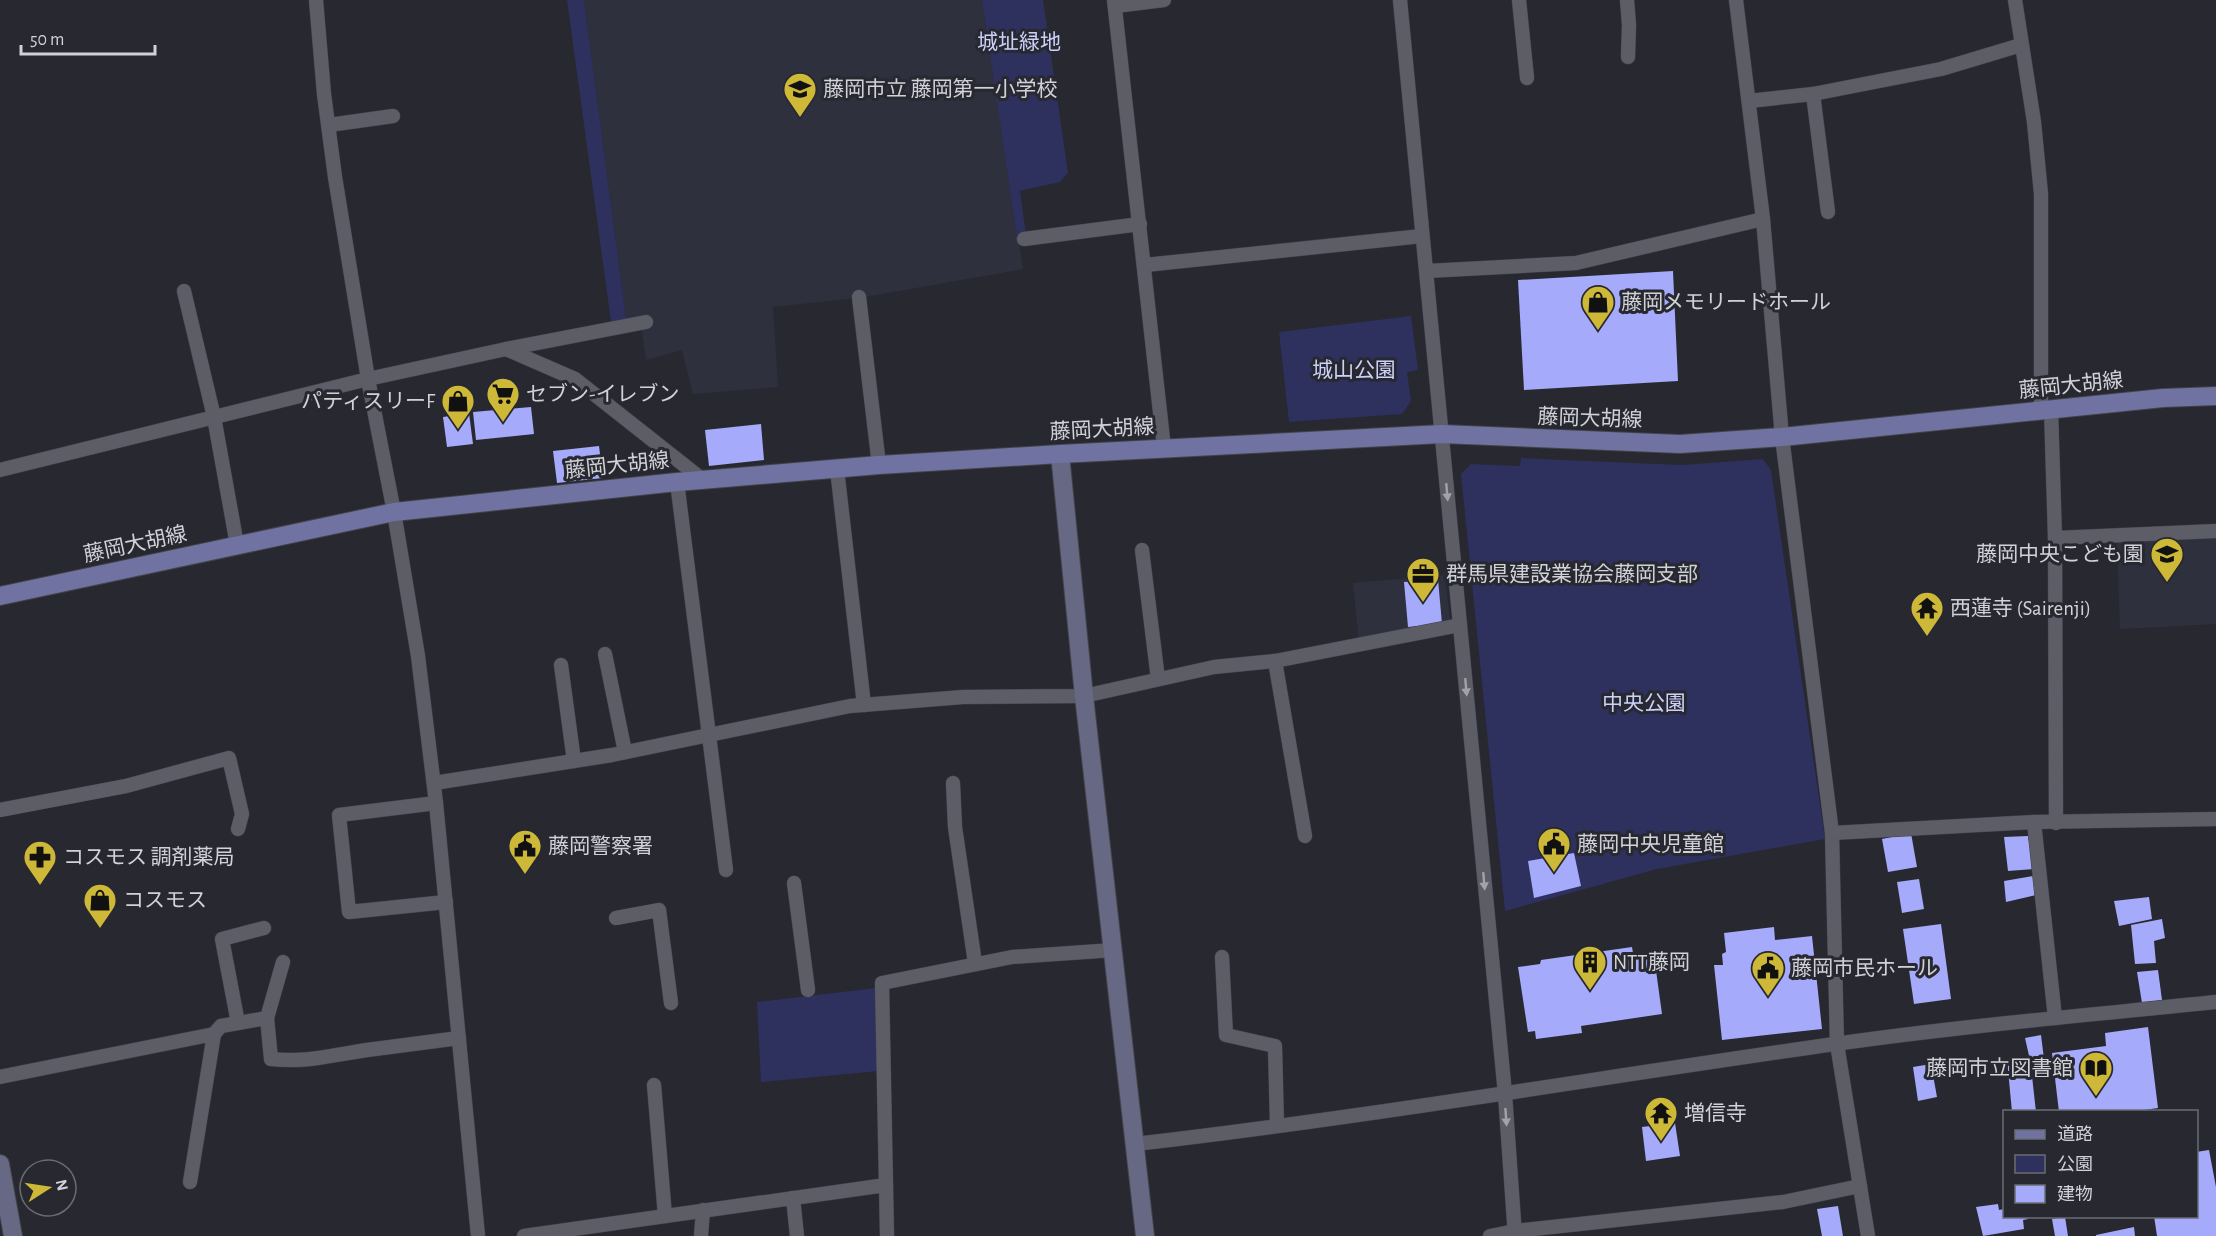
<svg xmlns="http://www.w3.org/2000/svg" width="2216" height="1236" viewBox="0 0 2216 1236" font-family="'Alegreya Sans','Noto Sans JP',sans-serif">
<rect width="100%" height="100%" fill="#272830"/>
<g fill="#2e303e">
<path d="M584,0H982L1023,269L865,297L773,307L778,387L693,394L682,350L646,360L640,317L626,319Z"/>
<path d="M2216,537V624L2120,629L2117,542Z"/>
<path d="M1445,575L1450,621L1359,640L1353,583Z"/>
</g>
<g fill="#2e305d">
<path d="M567,0H584L626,319L611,322Z"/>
<path d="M982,0H1043L1068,173L1060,182L1020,191L1026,235L1017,237Z"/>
<path d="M1411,316L1418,370L1407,372L1411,401L1402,414L1289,422L1279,332Z"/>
<path d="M1521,458L1682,465L1763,459L1771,470L1825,839L1657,869L1505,911L1461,474L1471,464L1520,466Z"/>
<path d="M876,988L879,1071L761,1082L757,1002Z"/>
</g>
<g fill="#a5abfa">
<path d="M1673,271L1678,381L1524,390L1518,280Z"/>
<path d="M531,407L534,434L476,440L473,412Z"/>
<path d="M469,413L473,444L447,447L443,417Z"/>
<path d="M761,424L764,460L709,466L705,430Z"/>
<path d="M599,446L603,478L557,483L553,451Z"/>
<path d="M1438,579L1442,624L1408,627L1404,582Z"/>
<path d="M1911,833L1917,867L1888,872L1882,839Z"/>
<path d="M2028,836L2034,869L2008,871L2004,837Z"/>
<path d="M1574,853L1581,886L1534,898L1528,861Z"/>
<path d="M2033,876L2036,895L2006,902L2004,881Z"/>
<path d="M1919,879L1924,909L1902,913L1897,882Z"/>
<path d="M2149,897L2152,919L2119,926L2114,901Z"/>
<path d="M2162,919L2165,938L2154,941L2156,963L2135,964L2131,925Z"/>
<path d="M1941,924L1951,999L1914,1004L1903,929Z"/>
<path d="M1774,927L1775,940L1812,936L1822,1029L1722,1040L1714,965H1723L1722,954L1726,952L1724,933Z"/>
<path d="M1632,947L1634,959L1654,956L1662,1014L1581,1026L1582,1033L1536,1039L1535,1031L1528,1032L1518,967L1540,964L1541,960Z"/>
<path d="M2158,970L2162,1000L2142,1003L2137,972Z"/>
<path d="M2148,1027L2158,1108L2130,1112H2059L2052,1053L2106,1046L2105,1033Z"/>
<path d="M2041,1035L2045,1067L2032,1069L2025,1038Z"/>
<path d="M2030,1058L2036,1112H2012L2007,1059Z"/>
<path d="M1931,1064L1937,1097L1918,1101L1913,1067Z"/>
<path d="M1675,1123L1680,1156L1646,1161L1642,1127Z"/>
<path d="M2209,1150L2216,1187V1236H2157L2154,1216H2196V1152Z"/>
<path d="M1998,1204L1999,1210L2004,1209V1216H2027L2028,1219L2023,1220L2024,1229L1983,1236L1976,1207Z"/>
<path d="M1838,1206L1843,1236H1822L1817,1209Z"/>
<path d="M2065,1217L2068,1236H2055L2052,1219Z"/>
<path d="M2134,1227L2135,1236H2096V1235Z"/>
</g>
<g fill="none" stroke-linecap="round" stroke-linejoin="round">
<defs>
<g id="street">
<path d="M316,0L324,94L335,177L368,379L394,512L418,656L436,803L478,1236"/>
<path d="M1114,0L1164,448"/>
<path d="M1400,0L1505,1094L1515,1236"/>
<path d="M1519,0L1527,78"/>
<path d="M1627,0L1629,25L1628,57"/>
<path d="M1736,0L1763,219L1782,437L1832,833L1837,1044L1868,1236"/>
<path d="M2015,0L2034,122L2041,194V411"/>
<path d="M1115,6L1164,0"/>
<path d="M1813,94L1828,212"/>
<path d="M1749,101L1813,94L1941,69L2021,45"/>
<path d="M329,125L393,116"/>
<path d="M1024,239L1140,224"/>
<path d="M1145,265L1422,236"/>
<path d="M1427,271L1576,263L1763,219"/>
<path d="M184,291L214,417L237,545"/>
<path d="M859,297L879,465"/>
<path d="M506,349L646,322"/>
<path d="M2051,409L2055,538L2056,823"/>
<path d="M837,469L864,705"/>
<path d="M0,470L368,379L506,349L575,379L703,480"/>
<path d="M677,482L726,870"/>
<path d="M2055,538L2216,531"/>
<path d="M1142,550L1158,679"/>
<path d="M605,654L625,752"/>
<path d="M1275,661L1305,836"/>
<path d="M561,665L574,761"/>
<path d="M434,783L612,755L850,706L963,697L1084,696L1214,667L1275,661L1460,625"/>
<path d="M953,783L955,827L975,963"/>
<path d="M436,803L339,815L349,912L446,902"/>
<path d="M0,810L126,786L229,758L242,814L238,829"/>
<path d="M1832,833L2034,822"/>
<path d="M794,883L808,990"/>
<path d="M616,918L659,910L671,1003"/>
<path d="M1222,957L1226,1035L1275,1046L1277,1125"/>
<path d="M267,1018L283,962"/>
<path d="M2055,1018L2034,822L2216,819"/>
<path d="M238,1023L222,939L264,928"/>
<path d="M214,1034L221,1026L267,1018L271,1059C308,1063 332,1055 367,1050C398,1046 428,1042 459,1038"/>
<path d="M0,1077L214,1034L190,1182"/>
<path d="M654,1085L665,1216"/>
<path d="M1135,1144C1369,1117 1601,1077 1835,1044C1961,1026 2089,1015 2216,1002"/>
<path d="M793,1198L797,1236"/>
<path d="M524,1236L886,1185"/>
<path d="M701,1236L703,1210"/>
<path d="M887,1236L882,983L1012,957L1114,950"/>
<path d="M1490,1236L1515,1231L1783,1202L1860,1186"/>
</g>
<g id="secondary">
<path d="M1060,454L1084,696L1145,1236"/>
<path d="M0,1164L13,1236"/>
</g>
<path id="primary" d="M0,596L394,512L677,482L879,465L1060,454L1442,434L1680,444L1782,437L2163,398L2216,396"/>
</defs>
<use href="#street" stroke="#42434a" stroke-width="15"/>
<use href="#secondary" stroke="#42434a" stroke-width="20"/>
<use href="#primary" stroke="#42434a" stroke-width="20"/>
<use href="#street" stroke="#5c5d66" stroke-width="14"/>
<use href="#secondary" stroke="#666884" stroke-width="18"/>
<use href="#primary" stroke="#7073a1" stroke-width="18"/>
</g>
<defs><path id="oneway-solid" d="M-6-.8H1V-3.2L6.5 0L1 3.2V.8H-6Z" transform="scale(1.5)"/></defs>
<g fill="#a2a3aa">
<use href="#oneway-solid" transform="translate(1447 492) rotate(85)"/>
<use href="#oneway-solid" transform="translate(1466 687) rotate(85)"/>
<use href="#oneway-solid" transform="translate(1484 881) rotate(85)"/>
<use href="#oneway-solid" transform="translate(1506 1117) rotate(86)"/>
</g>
<defs>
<symbol id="school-pin" viewBox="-11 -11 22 30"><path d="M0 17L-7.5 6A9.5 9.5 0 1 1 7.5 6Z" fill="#ceb838" stroke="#272830"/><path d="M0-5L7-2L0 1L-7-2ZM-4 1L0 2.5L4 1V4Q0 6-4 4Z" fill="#111"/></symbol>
<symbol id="shop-pin" viewBox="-11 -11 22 30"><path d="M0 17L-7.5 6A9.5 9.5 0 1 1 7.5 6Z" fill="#ceb838" stroke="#272830"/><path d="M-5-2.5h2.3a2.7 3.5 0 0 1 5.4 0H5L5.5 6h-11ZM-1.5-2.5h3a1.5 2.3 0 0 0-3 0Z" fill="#111"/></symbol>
<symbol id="supermarket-pin" viewBox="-11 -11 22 30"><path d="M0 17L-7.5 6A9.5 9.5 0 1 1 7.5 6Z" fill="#ceb838" stroke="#272830"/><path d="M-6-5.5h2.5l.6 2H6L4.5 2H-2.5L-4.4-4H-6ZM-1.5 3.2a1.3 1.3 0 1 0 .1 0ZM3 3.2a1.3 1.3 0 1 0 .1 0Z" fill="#111"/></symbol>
<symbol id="office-pin" viewBox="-11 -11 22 30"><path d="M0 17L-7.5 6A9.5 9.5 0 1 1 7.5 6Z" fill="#ceb838" stroke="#272830"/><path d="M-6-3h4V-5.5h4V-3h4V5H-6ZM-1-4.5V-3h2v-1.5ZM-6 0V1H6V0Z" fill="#111"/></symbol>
<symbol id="temple-pin" viewBox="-11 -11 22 30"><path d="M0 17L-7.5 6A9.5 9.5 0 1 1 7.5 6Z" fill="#ceb838" stroke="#272830"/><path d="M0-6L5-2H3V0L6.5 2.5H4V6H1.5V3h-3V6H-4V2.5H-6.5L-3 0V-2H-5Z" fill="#111"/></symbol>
<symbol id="civic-pin" viewBox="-11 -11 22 30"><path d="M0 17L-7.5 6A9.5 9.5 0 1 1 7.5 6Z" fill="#ceb838" stroke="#272830"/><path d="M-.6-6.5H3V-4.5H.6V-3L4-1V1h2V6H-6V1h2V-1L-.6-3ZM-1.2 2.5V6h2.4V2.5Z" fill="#111"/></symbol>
<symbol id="pharmacy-pin" viewBox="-11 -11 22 30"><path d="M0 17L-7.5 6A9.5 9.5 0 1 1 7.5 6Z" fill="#ceb838" stroke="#272830"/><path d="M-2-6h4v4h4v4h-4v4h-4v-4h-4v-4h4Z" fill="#111"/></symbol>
<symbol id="building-pin" viewBox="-11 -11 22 30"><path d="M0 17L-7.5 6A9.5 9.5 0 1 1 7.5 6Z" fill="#ceb838" stroke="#272830"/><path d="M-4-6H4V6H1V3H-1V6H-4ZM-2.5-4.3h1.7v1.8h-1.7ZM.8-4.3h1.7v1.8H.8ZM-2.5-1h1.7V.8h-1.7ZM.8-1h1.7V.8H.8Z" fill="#111"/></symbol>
<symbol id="library-pin" viewBox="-11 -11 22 30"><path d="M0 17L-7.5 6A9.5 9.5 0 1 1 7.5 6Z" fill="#ceb838" stroke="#272830"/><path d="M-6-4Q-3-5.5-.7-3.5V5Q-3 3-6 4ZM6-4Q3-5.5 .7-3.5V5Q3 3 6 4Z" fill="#111"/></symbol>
</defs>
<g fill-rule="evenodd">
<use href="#school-pin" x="781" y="70" width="38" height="52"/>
<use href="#shop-pin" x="1579" y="283" width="38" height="52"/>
<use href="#supermarket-pin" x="484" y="375" width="38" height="52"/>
<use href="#shop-pin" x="439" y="382" width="38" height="52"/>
<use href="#school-pin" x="2148" y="535" width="38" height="52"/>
<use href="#office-pin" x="1404" y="555" width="38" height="52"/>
<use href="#temple-pin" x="1908" y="589" width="38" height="52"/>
<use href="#civic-pin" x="1535" y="825" width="38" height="52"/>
<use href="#civic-pin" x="506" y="827" width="38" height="52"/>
<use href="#pharmacy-pin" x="21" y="838" width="38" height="52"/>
<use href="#shop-pin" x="81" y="881" width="38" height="52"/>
<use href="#building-pin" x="1571" y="943" width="38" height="52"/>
<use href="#civic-pin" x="1749" y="949" width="38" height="52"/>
<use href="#library-pin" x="2077" y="1049" width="38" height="52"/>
<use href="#temple-pin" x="1642" y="1094" width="38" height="52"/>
</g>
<g text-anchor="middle" stroke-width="6" stroke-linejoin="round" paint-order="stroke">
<g font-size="21" fill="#ccd1fa" stroke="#272830">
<text x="1019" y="49">城址緑地</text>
<text x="1354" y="377">城山公園</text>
<text x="1644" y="710">中央公園</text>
</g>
<g font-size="21" fill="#d1d2d7" stroke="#272830" text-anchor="start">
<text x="823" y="96">藤岡市立 藤岡第一小学校</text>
<text x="1621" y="309">藤岡メモリードホール</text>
<text x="526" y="401">セブン-イレブン</text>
<text x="435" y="408" text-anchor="end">パティスリーF</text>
<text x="2144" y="561" text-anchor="end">藤岡中央こども園</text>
<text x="1446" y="581">群馬県建設業協会藤岡支部</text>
<text x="1950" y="615">西蓮寺 (Sairenji)</text>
<text x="1577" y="851">藤岡中央児童館</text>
<text x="548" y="853">藤岡警察署</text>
<text x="63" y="864">コスモス 調剤薬局</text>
<text x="123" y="907">コスモス</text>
<text x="1613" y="969">NTT藤岡</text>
<text x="1791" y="975">藤岡市民ホール</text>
<text x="2073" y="1075" text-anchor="end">藤岡市立図書館</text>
<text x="1684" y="1120">増信寺</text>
</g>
<g font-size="21" fill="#d1d2d7" stroke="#272830">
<text transform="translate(2071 385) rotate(-6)" y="7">藤岡大胡線</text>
<text transform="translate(1590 418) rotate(2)" y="7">藤岡大胡線</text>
<text transform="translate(1102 429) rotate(-3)" y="7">藤岡大胡線</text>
<text transform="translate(617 465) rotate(-6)" y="7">藤岡大胡線</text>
<text transform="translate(135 544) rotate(-12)" y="7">藤岡大胡線</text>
</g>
</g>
<rect x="2003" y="1110" width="195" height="108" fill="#272830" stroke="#6b6c73" stroke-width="1.5"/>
<rect x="2015" y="1130" width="30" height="9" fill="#7073a1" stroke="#6b6c73" stroke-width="1.5"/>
<text x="2057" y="1140" font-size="18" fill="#d1d2d7">道路</text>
<rect x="2015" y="1155" width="30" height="18" fill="#2e305d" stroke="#6b6c73" stroke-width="1.5"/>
<text x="2057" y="1170" font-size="18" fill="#d1d2d7">公園</text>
<rect x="2015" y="1185" width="30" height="18" fill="#a5abfa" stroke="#6b6c73" stroke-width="1.5"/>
<text x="2057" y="1200" font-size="18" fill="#d1d2d7">建物</text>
<g transform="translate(48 1188) rotate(78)"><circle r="28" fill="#272830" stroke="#6b6c73" stroke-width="1.5"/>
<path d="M0-4.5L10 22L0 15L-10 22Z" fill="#ceb838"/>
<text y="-9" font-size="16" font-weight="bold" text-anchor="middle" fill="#d1d2d7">N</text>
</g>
<path d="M21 45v9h134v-9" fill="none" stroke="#d1d2d7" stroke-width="3"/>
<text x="30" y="45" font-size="18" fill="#d1d2d7" stroke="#272830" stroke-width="4.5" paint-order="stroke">50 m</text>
</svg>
